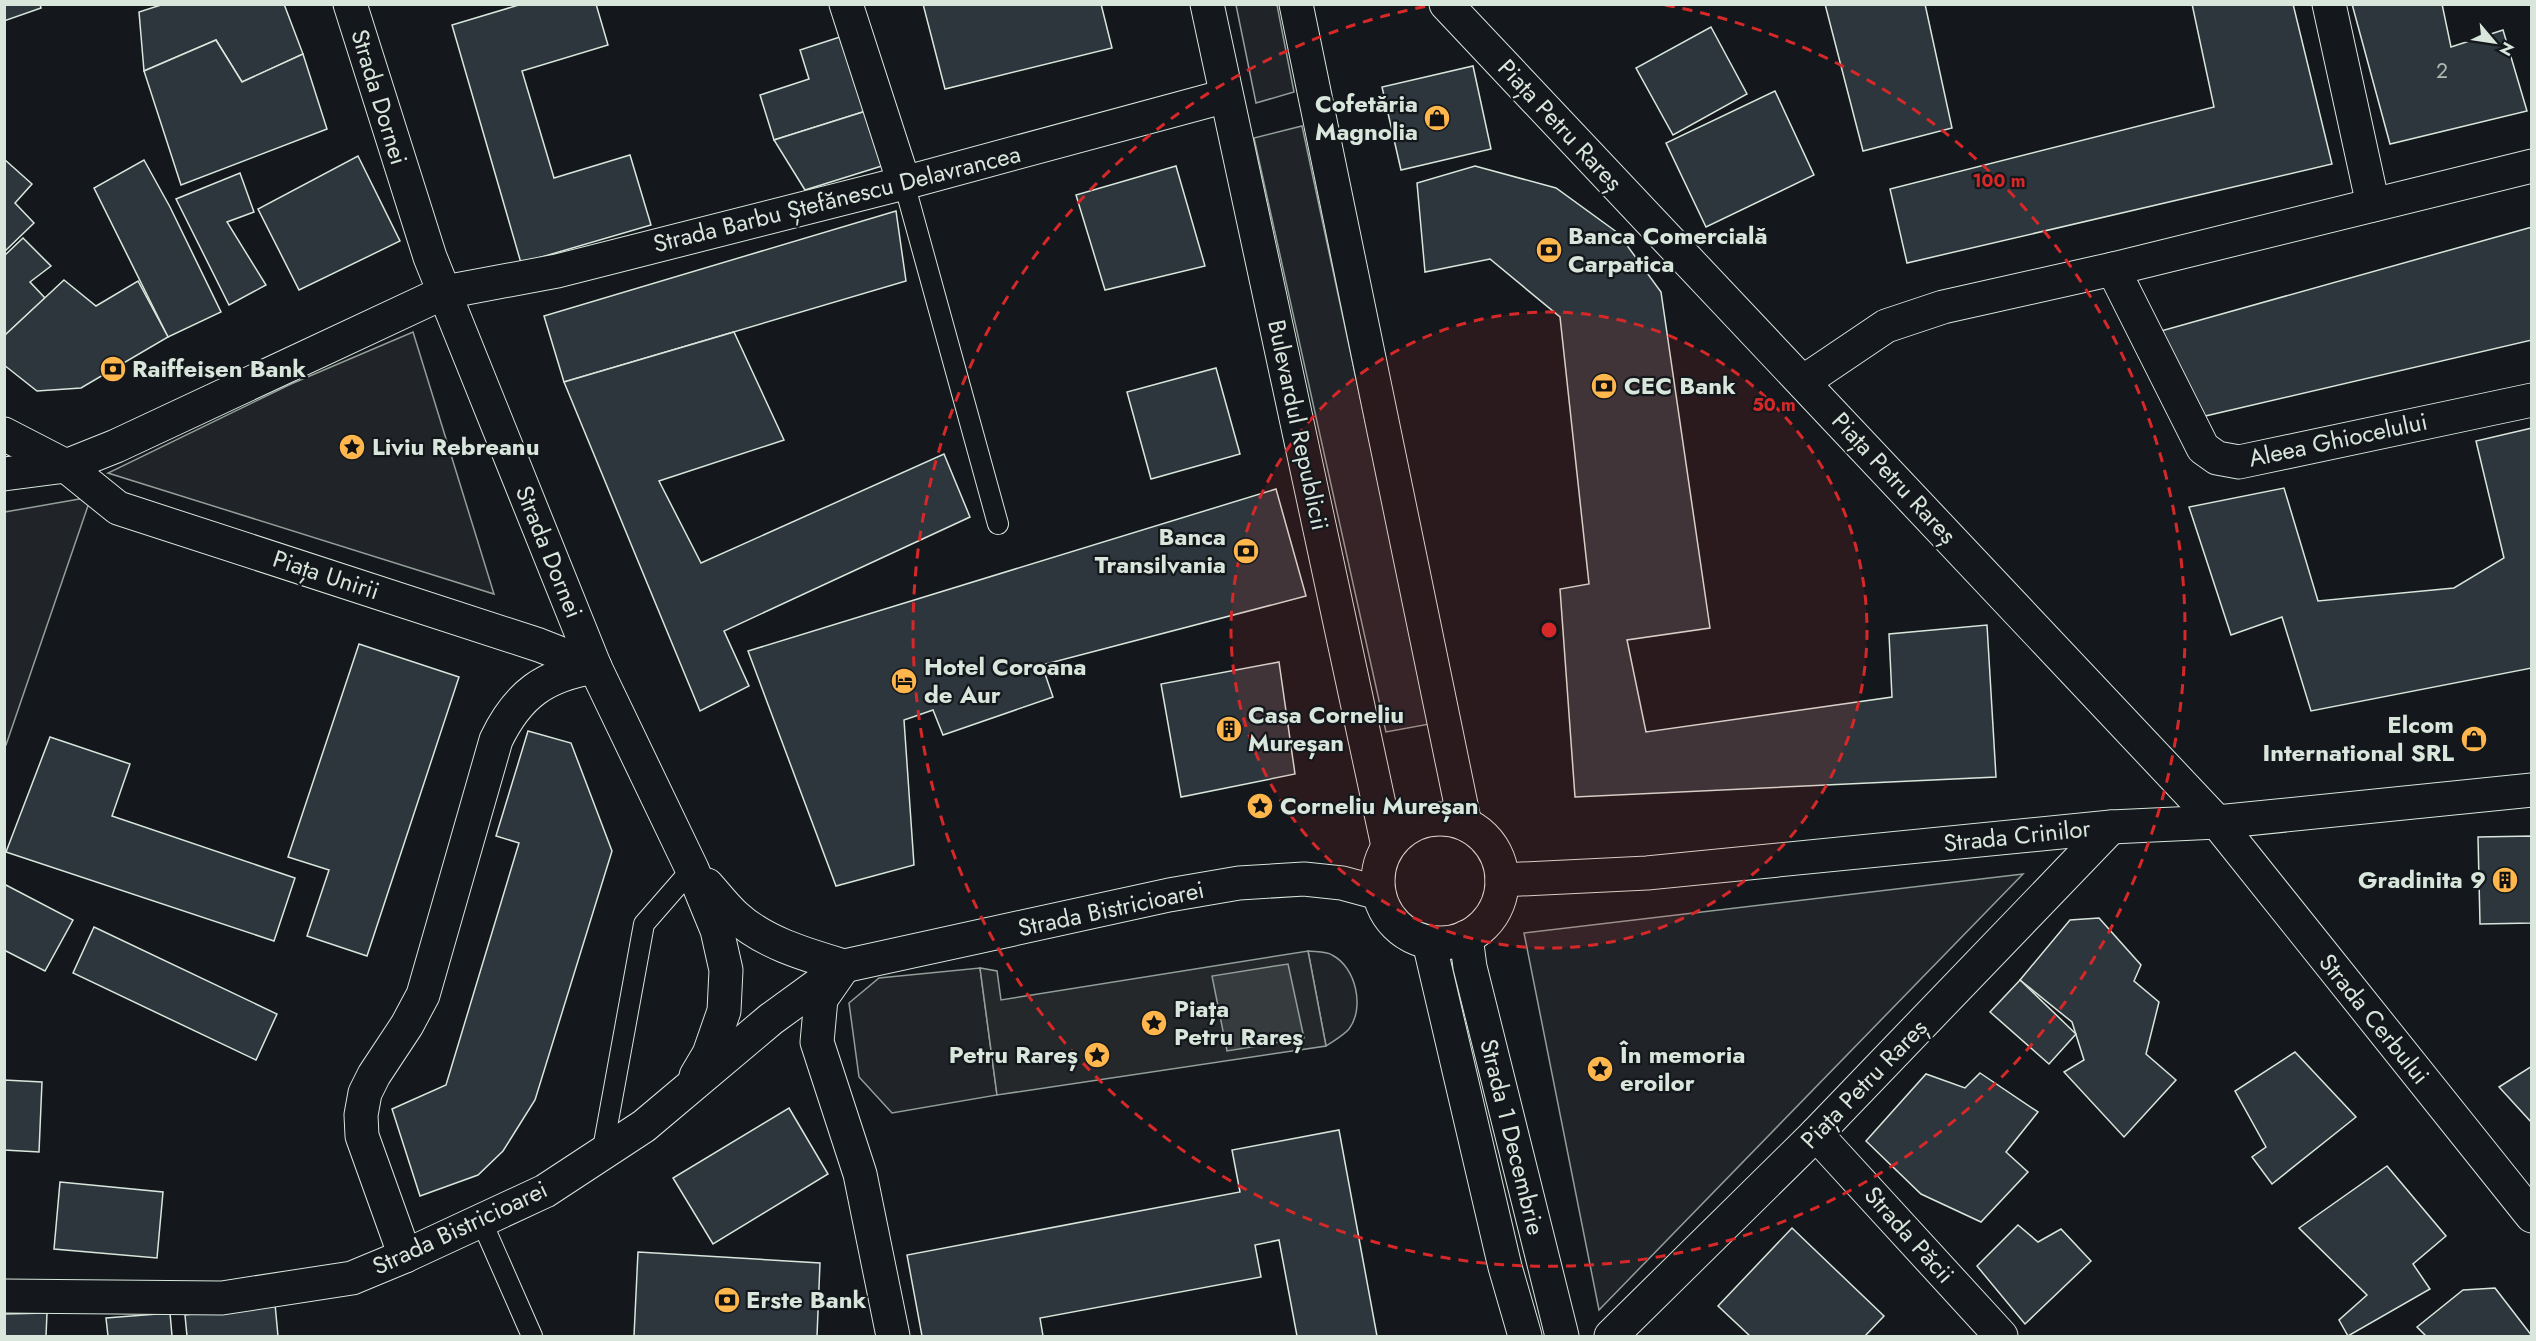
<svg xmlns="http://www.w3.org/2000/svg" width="2536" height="1341" viewBox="0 0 2536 1341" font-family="Jost,sans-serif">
<rect width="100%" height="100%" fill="#14181c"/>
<g fill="#202428" stroke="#939e99" stroke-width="1.5">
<path d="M1236,5H1277L1294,92L1256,103Z"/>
<path d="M1302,126L1430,724L1386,732L1254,138Z"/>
<path d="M413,332L494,594L108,473L291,384Z"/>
<path d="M91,497L6,745H5V512Z"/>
<path d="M2023,874L1599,1310L1524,933Z"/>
<path d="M1308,951C1316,952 1326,951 1332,955C1356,967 1365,1008 1349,1029C1343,1036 1333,1041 1326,1046Z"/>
<path d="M980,968L997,1095L892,1113L859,1077L849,1003L879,978Z"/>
</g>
<path fill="#24282b" stroke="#939e99" stroke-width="1.5" d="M1308,951L1326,1046L997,1095L980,968L997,971L1001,1000Z"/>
<path fill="#363b3e" stroke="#939e99" stroke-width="1.5" d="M1288,964L1304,1038L1227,1051L1212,976Z"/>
<g fill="#2c363c" stroke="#d8e6dc" stroke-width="1.5">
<path d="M4,4H40L41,8L4,21Z"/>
<path d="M164,4H284L303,54L242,82L216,40L144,71L139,12Z"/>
<path d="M522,4H596L608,45L522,71L554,178L630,155L651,225L521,263L452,25Z"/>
<path d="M923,4H1101L1112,48L945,89Z"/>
<path d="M1825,4H1925L1952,128L1863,151Z"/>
<path d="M2192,4H2293L2332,164L1907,263L1890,189L2214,107Z"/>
<path d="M2352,4H2442L2451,47L2503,30L2527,111L2390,144Z"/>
<path d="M1711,27L1747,94L1673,135L1636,68Z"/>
<path d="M843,36L866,111L774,140L760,95L809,79L800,50Z"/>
<path d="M216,40L242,82L303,54L327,129L181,185L144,71Z"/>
<path d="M1473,66L1491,149L1401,170L1382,87Z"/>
<path d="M1775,91L1814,175L1706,227L1666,143Z"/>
<path d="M866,111L885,165L805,190L774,140Z"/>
<path d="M358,156L400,241L299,290L258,209Z"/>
<path d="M4,159L32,184L15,203L34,223L4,252Z"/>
<path d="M144,160L170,207L221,312L168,337L94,188Z"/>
<path d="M1176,166L1205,266L1105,290L1076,195Z"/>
<path d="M1475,166L1556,188L1618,233L1661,292L1710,628L1627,640L1646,732L1892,697L1889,634L1987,625L1996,777L1575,797L1560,589L1589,584L1560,317L1490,259L1425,272L1417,183Z"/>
<path d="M240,173L254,212L227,222L266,285L229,305L176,199Z"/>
<path d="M896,211L906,281L564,382L544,316Z"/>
<path d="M2532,227V340L2188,420L2161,331Z"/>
<path d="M23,238L51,266L30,282L45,298L4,336V256Z"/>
<path d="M64,280L96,306L138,281L168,337L81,388L37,391L4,365V336Z"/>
<path d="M734,332L784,440L659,481L701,563L944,454L970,517L724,631L749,686L700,711L564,382Z"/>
<path d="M1216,368L1240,454L1151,479L1127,392Z"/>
<path d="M2532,428V668L2311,711L2282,617L2231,635L2189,507L2284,488L2318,601L2454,588L2504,558L2476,441Z"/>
<path d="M1276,489L1306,596L1042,665L1053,697L943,735L933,710L904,720L914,865L836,886L748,651Z"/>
<path d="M359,644L459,677L367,956L307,936L329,870L288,857Z"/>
<path d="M1279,662L1295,774L1181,797L1161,684Z"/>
<path d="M528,731L571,743L612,851L535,1100L503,1151L478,1175L420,1196L392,1109L446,1085L519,843L496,836Z"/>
<path d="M50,737L130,764L112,816L295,878L274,941L6,852Z"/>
<path d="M2532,836V923L2480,924L2478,837Z"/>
<path d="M4,884L73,920L45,971L4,950Z"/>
<path d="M2099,918L2141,965L2134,981L2159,1002L2146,1054L2176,1080L2124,1137L2064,1072L2084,1060L2072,1022L2020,980L2070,920Z"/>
<path d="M94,927L277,1014L256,1060L73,973Z"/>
<path d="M2020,980L2076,1034L2049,1064L1990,1012Z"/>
<path d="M2295,1052L2356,1117L2272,1184L2252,1157L2266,1147L2235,1091Z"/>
<path d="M2532,1066V1123L2499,1087Z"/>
<path d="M1980,1073L2038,1112L2006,1152L2028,1172L1981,1222L1921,1194L1866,1141L1926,1074L1965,1088Z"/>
<path d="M4,1080L42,1082L39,1152L4,1150Z"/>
<path d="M789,1108L828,1174L713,1244L673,1178Z"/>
<path d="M1339,1130L1377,1336H1297L1279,1240L1255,1245L1261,1277L1040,1318L1043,1336H922L907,1255L1240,1192L1232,1150Z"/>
<path d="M2387,1166L2446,1236L2413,1264L2430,1289L2348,1336L2339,1320L2367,1295L2299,1228Z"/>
<path d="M60,1182L163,1192L157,1258L54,1249Z"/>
<path d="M2018,1225L2038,1242L2061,1229L2091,1261L2025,1324L1977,1266Z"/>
<path d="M1792,1228L1884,1316L1865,1336H1750L1718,1306Z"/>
<path d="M638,1252L820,1263L817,1336H634Z"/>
<path d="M2495,1288L2532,1336H2426L2417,1327L2463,1290Z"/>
<path d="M275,1304L278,1336H187L185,1315Z"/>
<path d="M47,1313L46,1336H4V1314Z"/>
<path d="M170,1313L172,1336H108L106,1318Z"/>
</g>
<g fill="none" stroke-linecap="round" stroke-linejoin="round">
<defs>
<g id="lane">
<path d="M904,183L998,524"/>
<path d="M602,1154L644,924L692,869"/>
<path d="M481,1220L532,1336"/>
</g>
<g id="street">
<path d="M846,4L904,183"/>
<path d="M1446,4L2217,822L2532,1216"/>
<path d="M2329,4L2373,205"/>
<path d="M2113,269L2203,448L2217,458L2239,462L2532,400"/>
<path d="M1803,382L1886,326L1943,307L2113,269L2532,166"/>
<path d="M4,434L66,466L118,508L539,645L595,667"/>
<path d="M4,474L66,466L116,446L445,292L557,271L904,183L1226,96"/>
<path d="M844,966L821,999L817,1042L860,1174L893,1336"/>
<path d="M1816,1134L2001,1336"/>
<path d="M405,1256L362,1136L361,1115L365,1093L374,1075L407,1025L423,995L496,740C518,694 545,675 595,667"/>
<path d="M1611,1336L1816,1134L2111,827"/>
</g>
<g id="secondary">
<path d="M350,4L430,257L595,667L692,869L717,930L726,970L724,1011L709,1054L696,1076"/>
<path d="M1502,880L1647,873L2111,827L2217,822L2532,790"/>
<path d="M707,885C716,895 725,907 735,916C764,943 807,955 844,966"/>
<path d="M4,1296L222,1298L352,1278L405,1256L545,1191L644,1126L771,1019L844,966L1169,895L1239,883L1304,879L1342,883L1379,893"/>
</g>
<g id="primary">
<path d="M1207,4L1388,846"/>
<path d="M1296,4L1465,824"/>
<circle cx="1440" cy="881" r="62"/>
<path d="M1466,937L1470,967L1562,1336"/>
<path d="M1429,942L1505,1267L1525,1336"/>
</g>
</defs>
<use href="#lane" stroke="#d8e6dc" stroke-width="22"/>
<use href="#street" stroke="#d8e6dc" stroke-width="35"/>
<use href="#secondary" stroke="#d8e6dc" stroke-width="35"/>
<use href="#primary" stroke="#d8e6dc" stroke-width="35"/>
<use href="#lane" stroke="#14181c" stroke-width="20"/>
<use href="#street" stroke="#14181c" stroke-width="33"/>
<use href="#secondary" stroke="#14181c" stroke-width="33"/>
<use href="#primary" stroke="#14181c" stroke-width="33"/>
</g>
<circle cx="1549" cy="630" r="318" fill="#d62828" fill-opacity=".12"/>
<g fill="none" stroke="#d62828" stroke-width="3" stroke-dasharray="10 8">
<circle cx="1549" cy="630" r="318"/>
<path d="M1665 5A636 636 0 1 1 1433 5"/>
</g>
<defs>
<symbol id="shop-disc" viewBox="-11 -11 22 22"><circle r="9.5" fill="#ffb74d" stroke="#14181c"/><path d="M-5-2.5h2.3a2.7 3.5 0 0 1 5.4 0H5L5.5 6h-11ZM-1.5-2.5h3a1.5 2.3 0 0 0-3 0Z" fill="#111"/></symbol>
<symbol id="bank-disc" viewBox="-11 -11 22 22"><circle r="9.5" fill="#ffb74d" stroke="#14181c"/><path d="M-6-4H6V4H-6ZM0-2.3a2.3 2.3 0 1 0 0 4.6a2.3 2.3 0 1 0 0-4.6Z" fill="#111"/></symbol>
<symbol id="sight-disc" viewBox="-11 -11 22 22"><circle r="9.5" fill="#ffb74d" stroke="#14181c"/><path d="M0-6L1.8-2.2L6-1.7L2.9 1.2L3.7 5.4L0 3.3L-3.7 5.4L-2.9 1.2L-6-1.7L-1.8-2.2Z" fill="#111"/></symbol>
<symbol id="hotel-disc" viewBox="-11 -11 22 22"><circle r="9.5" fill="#ffb74d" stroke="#14181c"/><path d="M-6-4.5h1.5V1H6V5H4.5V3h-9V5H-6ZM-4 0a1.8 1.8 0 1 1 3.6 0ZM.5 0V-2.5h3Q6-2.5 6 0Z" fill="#111"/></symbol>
<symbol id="building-disc" viewBox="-11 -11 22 22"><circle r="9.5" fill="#ffb74d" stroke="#14181c"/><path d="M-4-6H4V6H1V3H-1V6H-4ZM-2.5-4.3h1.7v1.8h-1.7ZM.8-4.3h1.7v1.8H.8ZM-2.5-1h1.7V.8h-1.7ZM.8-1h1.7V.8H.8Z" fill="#111"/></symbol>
</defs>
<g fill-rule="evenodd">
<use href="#shop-disc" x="1422" y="103" width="30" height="30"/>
<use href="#bank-disc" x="1534" y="235" width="30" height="30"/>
<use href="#bank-disc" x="98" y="354" width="30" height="30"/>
<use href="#bank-disc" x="1589" y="371" width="30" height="30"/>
<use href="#sight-disc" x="337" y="432" width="30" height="30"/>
<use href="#bank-disc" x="1231" y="536" width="30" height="30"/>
<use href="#hotel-disc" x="889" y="666" width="30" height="30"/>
<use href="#building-disc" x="1214" y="714" width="30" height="30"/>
<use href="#shop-disc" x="2459" y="724" width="30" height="30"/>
<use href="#sight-disc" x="1245" y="791" width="30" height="30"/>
<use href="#building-disc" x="2490" y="865" width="30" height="30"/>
<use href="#sight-disc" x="1139" y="1008" width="30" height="30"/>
<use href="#sight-disc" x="1082" y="1040" width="30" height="30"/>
<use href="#sight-disc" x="1585" y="1054" width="30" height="30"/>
<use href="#bank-disc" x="712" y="1285" width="30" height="30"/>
</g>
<g text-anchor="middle" stroke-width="4.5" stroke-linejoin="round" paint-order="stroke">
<g font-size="21" fill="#adbab4">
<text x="2442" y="78">2</text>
</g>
<g font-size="24" fill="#d8e6dc" stroke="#14181c">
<text transform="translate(379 97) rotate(73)" y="8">Strada Dornei</text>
<text transform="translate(1560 125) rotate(47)" y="8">Piața Petru Rareș</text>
<text transform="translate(837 199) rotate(-14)" y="8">Strada Barbu Ștefănescu Delavrancea</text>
<text transform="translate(1298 425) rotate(78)" y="8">Bulevardul Republicii</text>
<text transform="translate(2338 440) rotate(-12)" y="8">Aleea Ghiocelului</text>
<text transform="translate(1894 478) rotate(47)" y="8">Piața Petru Rareș</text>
<text transform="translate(549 552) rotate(68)" y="8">Strada Dornei</text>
<text transform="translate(326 575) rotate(18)" y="8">Piața Unirii</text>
<text transform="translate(2017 836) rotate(-6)" y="8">Strada Crinilor</text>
<text transform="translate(1111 909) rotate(-12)" y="8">Strada Bistricioarei</text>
<text transform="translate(2374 1019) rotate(51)" y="8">Strada Cerbului</text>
<text transform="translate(1864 1084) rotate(-46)" y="8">Piața Petru Rareș</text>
<text transform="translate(1512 1137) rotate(76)" y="8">Strada 1 Decembrie</text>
<text transform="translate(460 1228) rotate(-25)" y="8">Strada Bistricioarei</text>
<text transform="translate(1909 1235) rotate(48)" y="8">Strada Păcii</text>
</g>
<g font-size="24" font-weight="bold" fill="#d8e6dc" stroke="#14181c" text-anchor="start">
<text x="1418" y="112" text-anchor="end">Cofetăria<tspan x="1418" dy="28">Magnolia</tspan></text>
<text x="1568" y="244">Banca Comercială<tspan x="1568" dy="28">Carpatica</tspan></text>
<text x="132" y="377">Raiffeisen Bank</text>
<text x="1624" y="394">CEC Bank</text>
<text x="372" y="455">Liviu Rebreanu</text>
<text x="1226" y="545" text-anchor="end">Banca<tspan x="1226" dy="28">Transilvania</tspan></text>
<text x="924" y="675">Hotel Coroana<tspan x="924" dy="28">de Aur</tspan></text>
<text x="1248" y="723">Casa Corneliu<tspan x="1248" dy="28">Mureșan</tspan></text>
<text x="2454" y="733" text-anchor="end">Elcom<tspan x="2454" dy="28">International SRL</tspan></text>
<text x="1280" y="814">Corneliu Mureșan</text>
<text x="2486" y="888" text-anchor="end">Gradinita 9</text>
<text x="1174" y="1017">Piața<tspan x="1174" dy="28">Petru Rareș</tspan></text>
<text x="1078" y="1063" text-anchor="end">Petru Rareș</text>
<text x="1620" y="1063">În memoria<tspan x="1620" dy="28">eroilor</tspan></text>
<text x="746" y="1308">Erste Bank</text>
</g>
</g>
<circle cx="1549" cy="630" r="9" fill="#d62828" stroke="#14181c" stroke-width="3"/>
<g font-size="18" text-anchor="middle" font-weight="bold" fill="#d62828" stroke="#14181c" stroke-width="4.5" stroke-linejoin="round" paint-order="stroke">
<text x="1999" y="187">100 m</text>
<text x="1774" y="411">50 m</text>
</g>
<rect width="2536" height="1341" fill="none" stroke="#d8e6dc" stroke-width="12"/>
<g transform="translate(2494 42) rotate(119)" stroke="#14181c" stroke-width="4.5" paint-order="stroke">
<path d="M0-4.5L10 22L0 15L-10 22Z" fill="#d8e6dc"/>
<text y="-9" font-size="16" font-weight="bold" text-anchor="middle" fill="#d8e6dc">N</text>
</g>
</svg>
